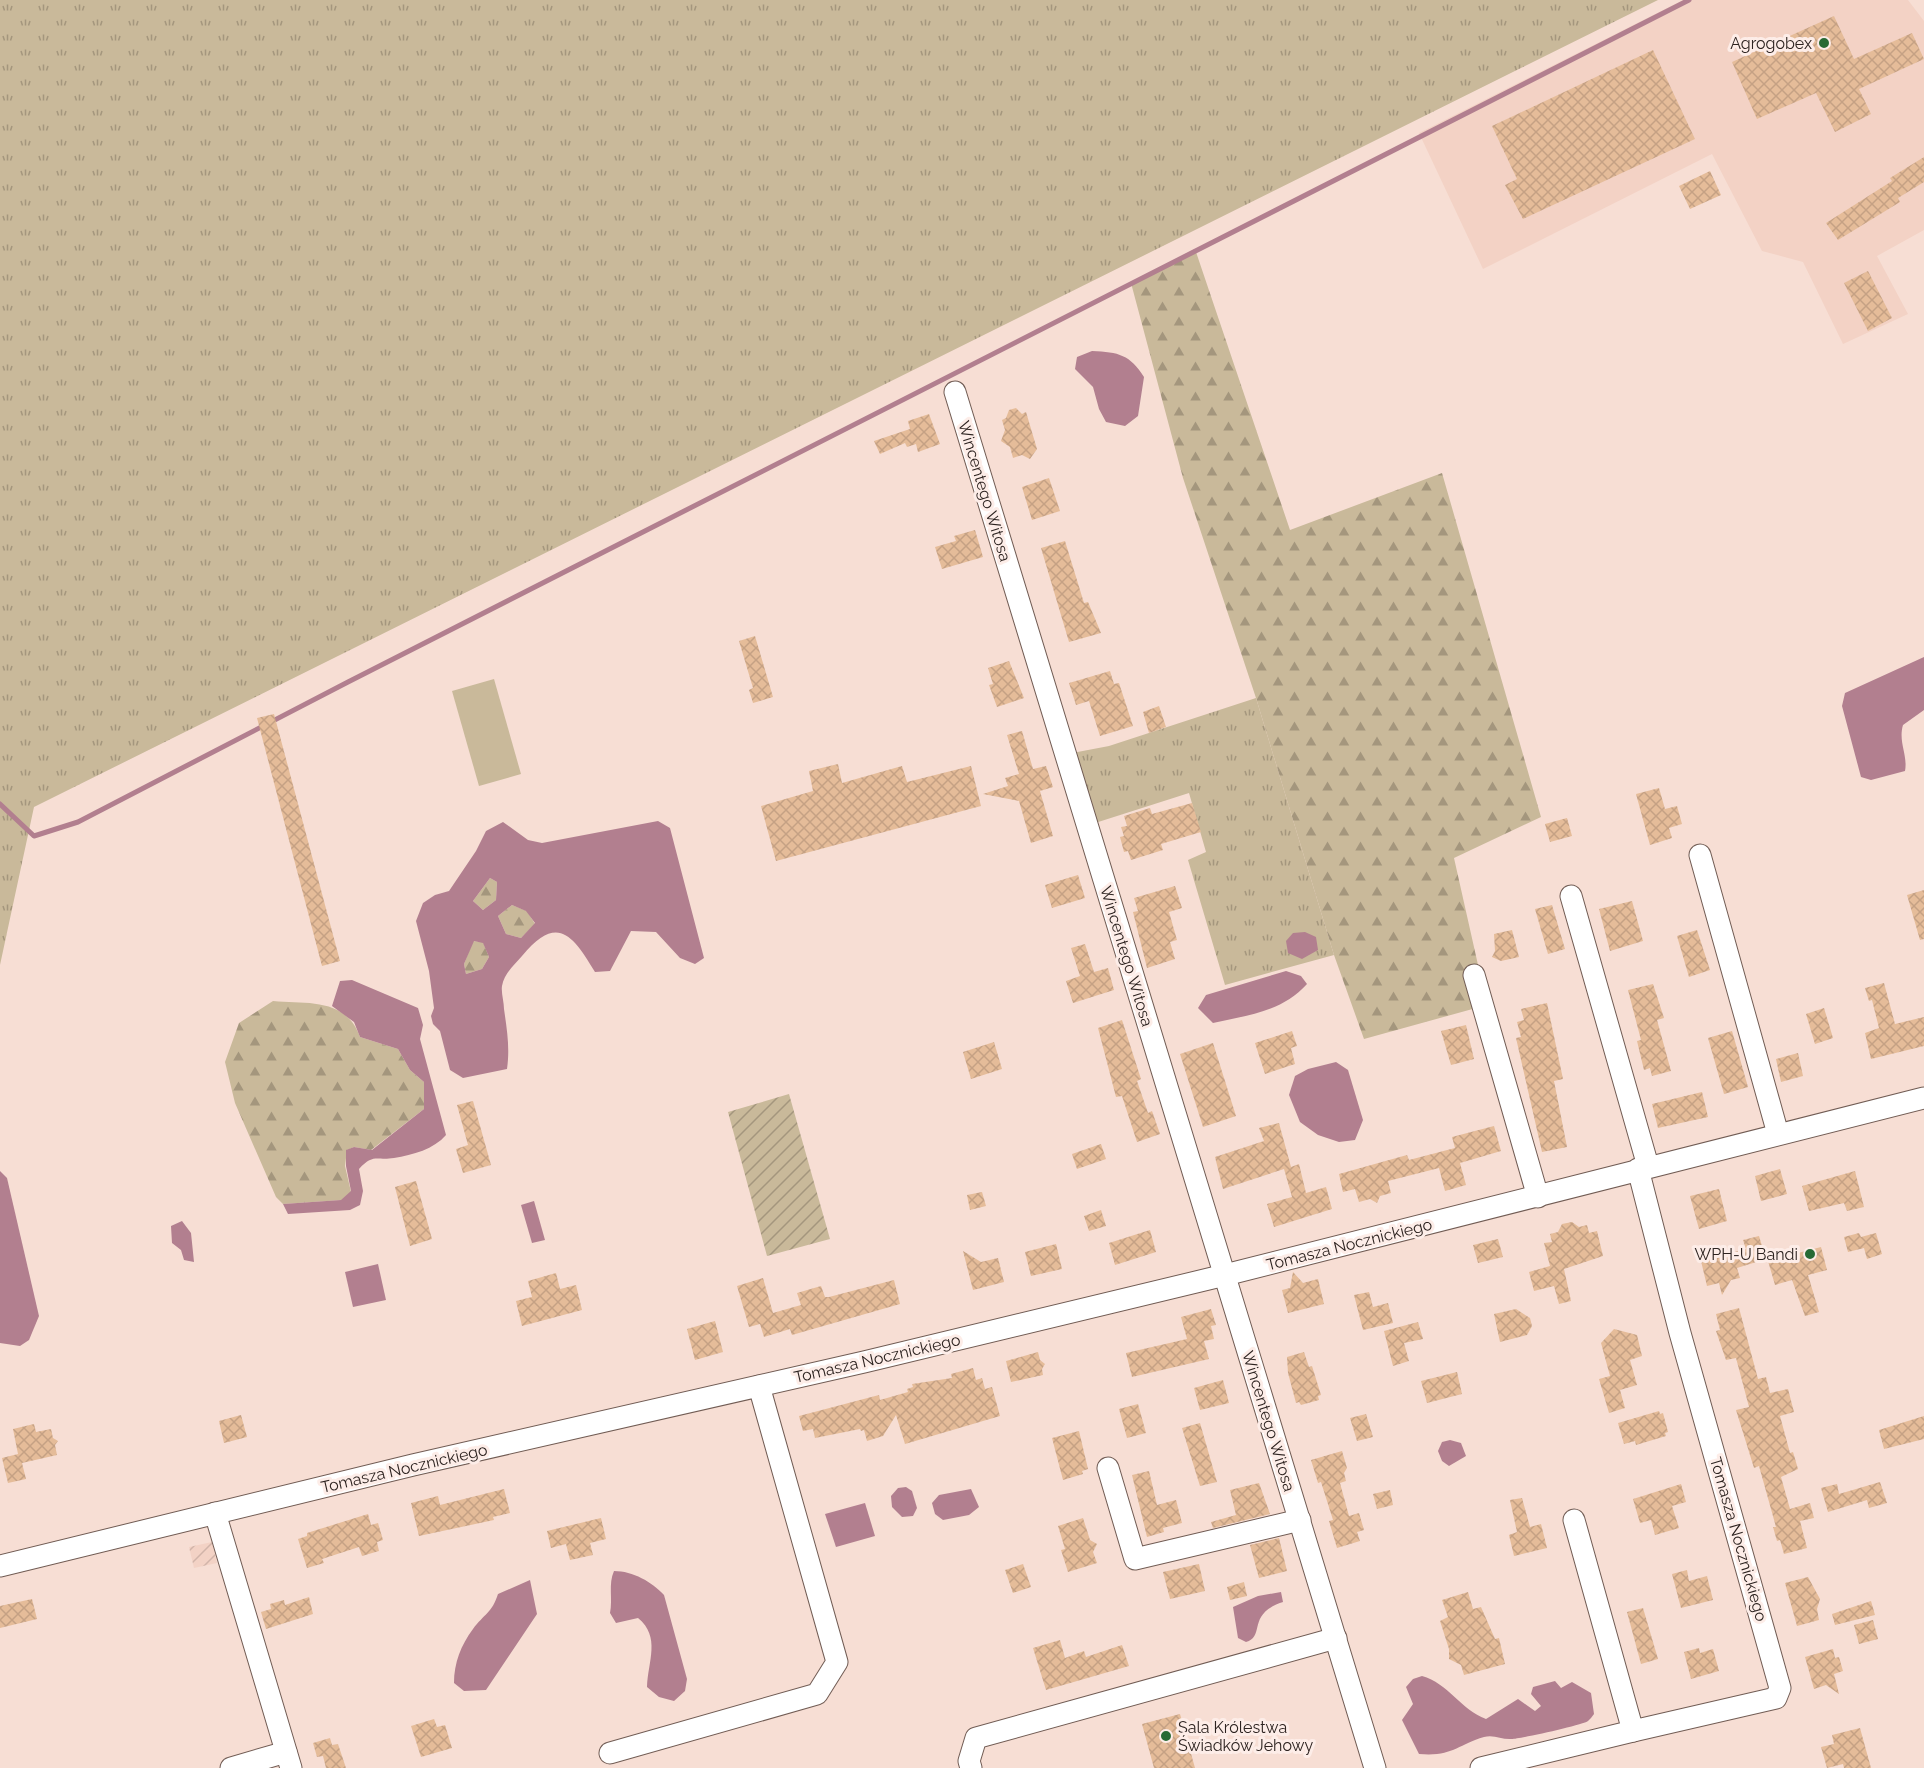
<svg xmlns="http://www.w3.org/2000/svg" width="1924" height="1768" viewBox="0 0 1924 1768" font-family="Raleway,sans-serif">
<defs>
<pattern id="industrial-furrows" width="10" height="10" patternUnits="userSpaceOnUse" patternTransform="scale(1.5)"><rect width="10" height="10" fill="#f3d2c5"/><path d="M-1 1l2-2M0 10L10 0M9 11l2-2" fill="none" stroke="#d1b4a9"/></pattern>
<pattern id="grass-tufts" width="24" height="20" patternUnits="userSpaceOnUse" patternTransform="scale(1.5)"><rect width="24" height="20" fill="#c9b99a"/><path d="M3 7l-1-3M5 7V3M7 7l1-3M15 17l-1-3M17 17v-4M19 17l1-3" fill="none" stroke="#a4967d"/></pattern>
<pattern id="forest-firs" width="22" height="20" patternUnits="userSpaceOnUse" patternTransform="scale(1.5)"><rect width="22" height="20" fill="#c9b99a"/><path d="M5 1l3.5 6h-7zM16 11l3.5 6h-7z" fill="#a4967d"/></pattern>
<pattern id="garden-furrows" width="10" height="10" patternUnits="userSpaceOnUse" patternTransform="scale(1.5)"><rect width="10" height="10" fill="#c9b99a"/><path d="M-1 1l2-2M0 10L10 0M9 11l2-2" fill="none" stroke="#a4967d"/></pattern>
<pattern id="building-cross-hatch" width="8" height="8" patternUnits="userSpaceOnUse" patternTransform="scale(1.5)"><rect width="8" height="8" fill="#e5bc99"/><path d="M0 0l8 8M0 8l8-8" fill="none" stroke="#c5a184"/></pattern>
</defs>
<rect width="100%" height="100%" fill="#f7ded4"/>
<path fill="#f3d2c5" d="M1683,0H1908L1924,21V230L1877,256L1908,314L1843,344L1803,262L1762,251L1712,154L1483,269L1419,133Z"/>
<path fill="url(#industrial-furrows)" d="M212,1542L217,1563L194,1568L189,1547Z"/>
<g fill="url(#grass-tufts)">
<path d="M0,0H1658L34,807L0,965Z"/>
<path d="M1256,698L1334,955L1225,985L1188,860L1206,852L1189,793L1092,824L1067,754L1109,746Z"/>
</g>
<g fill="url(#forest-firs)">
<path d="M1195,249L1290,530L1442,473L1541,817L1454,858L1487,1005L1364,1039L1334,955L1256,698L1183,478L1131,283Z"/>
<path d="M490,878L497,882L496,900L483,910L473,901Z"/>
<path d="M512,905L527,911L535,924L521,938L506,934L498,916Z"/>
<path d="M473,941L483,942L489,957L482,969L466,974L464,964Z"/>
<path d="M273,1001C309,1004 346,998 360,1037L398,1049L410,1070L424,1082V1109L371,1150L354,1147L347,1150L345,1166L351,1192L342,1200L283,1204L276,1197L235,1103L225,1062L239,1023Z"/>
</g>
<path fill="url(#garden-furrows)" d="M789,1094L830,1239L767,1256L728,1112Z"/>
<path fill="#c9b99a" d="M494,679L521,774L479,786L452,691Z"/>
<g fill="#b27f8f" fill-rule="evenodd">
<path d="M1092,351C1119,352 1130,355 1144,377L1138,416L1125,426L1106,422L1099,409L1093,387L1075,369L1077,357Z"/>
<path d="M1924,657V710L1903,725C1898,742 1908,755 1905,771L1871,780L1861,777L1842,706L1845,693Z"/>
<path d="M658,821L670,828L704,958L695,964L680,958L656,932L631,931L610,971L595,972C572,934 557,914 522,956C514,965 504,974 502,986C501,993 504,1002 504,1009C507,1030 510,1048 507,1069L463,1078L450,1070L440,1031L433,1024L431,1016L434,1008L429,971L416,921L423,903L435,895L449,891L476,851L486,831L503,822L528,840L542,843ZM490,878L497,882L496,900L483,910L473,901ZM512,905L526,911L535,923L521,938L506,934L498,916ZM474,941L483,943L489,957L482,969L466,974L464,964Z"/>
<path d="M1305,932L1316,937L1318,950L1302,959L1288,953L1286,941L1293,933Z"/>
<path d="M1286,971L1301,976L1307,984C1282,1012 1248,1015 1213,1023L1198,1008L1206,995Z"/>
<path d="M352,980L418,1008L423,1025L420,1039L446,1135C434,1149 413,1155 394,1158C376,1161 374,1153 359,1169L363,1191L360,1205L350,1210L288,1214L283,1204L341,1200L351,1191L346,1166V1150L354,1147L372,1150L424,1109V1082L410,1070L398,1049L360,1037L354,1022L332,1006L340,981Z"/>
<path d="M1336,1062L1348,1070L1363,1120L1355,1140L1339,1142L1318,1135L1300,1122L1289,1095L1295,1076L1308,1069Z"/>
<path d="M0,1171L7,1178L39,1316L29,1340L20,1346L0,1343Z"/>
<path d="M534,1201L545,1240L532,1243L521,1205Z"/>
<path d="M182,1221L191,1233L194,1262L184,1260L181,1250L172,1243L171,1226Z"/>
<path d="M378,1264L386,1300L353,1307L345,1272Z"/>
<path d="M1450,1440L1461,1443L1466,1456L1449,1466L1442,1461L1438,1451L1442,1442Z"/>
<path d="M906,1487L912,1491L917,1508L913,1516L902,1517L892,1507L891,1496L898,1488Z"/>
<path d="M971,1489L979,1507L969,1515L943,1520L935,1514L932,1503L939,1495Z"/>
<path d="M865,1503L875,1536L836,1547L825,1514Z"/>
<path d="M614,1571C633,1571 652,1582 664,1595L687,1679L685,1691L674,1701L659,1697L647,1687C648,1661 661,1637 638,1618L616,1623L610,1613C613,1599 608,1584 614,1571Z"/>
<path d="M530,1580L537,1614L486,1690L464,1691L454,1683C454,1663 461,1645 473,1629C484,1614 492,1613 498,1594Z"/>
<path d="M1281,1592L1283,1602C1246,1614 1266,1636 1246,1642L1238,1638L1233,1607L1258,1596Z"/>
<path d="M1422,1676C1448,1683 1461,1710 1486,1719L1518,1699L1535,1711L1541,1706L1531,1694L1533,1687L1555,1681L1561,1688L1572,1682L1591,1693L1594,1714C1592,1717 1590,1719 1588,1721C1583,1725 1519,1739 1512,1739C1502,1740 1494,1734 1484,1737C1457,1745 1452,1757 1419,1754L1402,1720L1413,1704L1406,1687L1413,1679Z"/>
</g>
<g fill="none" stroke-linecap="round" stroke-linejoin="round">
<path stroke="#b27f8f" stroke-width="5" d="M0,804L34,836L78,822L348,682L1689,0"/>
</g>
<g fill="url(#building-cross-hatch)">
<path d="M1834,16L1854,59L1912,33L1924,59L1859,89L1871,114L1835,132L1816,93L1757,119L1732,62Z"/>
<path d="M1653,50L1695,139L1523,219L1505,185L1517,179L1492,126Z"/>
<path d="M1924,157V182L1898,198L1900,202L1838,240L1826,223L1892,181L1890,178Z"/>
<path d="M1710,171L1721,195L1690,209L1679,186Z"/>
<path d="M1868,271L1892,318L1868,331L1844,283Z"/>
<path d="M1016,408L1022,414L1026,412L1037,449L1030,459L1022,455L1013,458L1010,447L1001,441L1005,430L1002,420L1006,418L1009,410Z"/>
<path d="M929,414L940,444L918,452L916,444L907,447L905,443L880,454L874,441L910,429L908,421Z"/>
<path d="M1049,478L1060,511L1032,520L1022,487Z"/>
<path d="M975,530L983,557L942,569L935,547L956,541L954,536Z"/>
<path d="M1065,541L1084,603L1088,602L1101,633L1069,642L1041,548Z"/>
<path d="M755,636L773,697L753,703L749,690L753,688L739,641Z"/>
<path d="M1009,661L1024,698L997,707L989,685L993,684L988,668Z"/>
<path d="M1110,671L1114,684L1119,683L1133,726L1100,736L1089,701L1076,705L1069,683Z"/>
<path d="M1159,706L1166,727L1149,733L1143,712Z"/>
<path d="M274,714L340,961L322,966L257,718Z"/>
<path d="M1022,731L1033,769L1046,766L1053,787L1040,791L1053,836L1031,843L1019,801L983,794L1008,786L1005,778L1019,774L1007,735Z"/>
<path d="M838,764L842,783L902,766L907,782L971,766L981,806L776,861L761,806L813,791L809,771Z"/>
<path d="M1659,788L1665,809L1677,806L1682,824L1669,828L1672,838L1650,845L1636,794Z"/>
<path d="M1192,803L1201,832L1161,844L1163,850L1131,860L1128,851L1124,852L1120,837L1124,836L1121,827L1127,826L1124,816L1150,808L1152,814Z"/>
<path d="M1567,818L1572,836L1550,842L1545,824Z"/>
<path d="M1078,875L1085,898L1052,908L1045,885Z"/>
<path d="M1175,886L1182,908L1169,912L1177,940L1170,942L1175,959L1147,968L1133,912L1138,911L1134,898Z"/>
<path d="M1924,890V939L1920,940L1907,895Z"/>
<path d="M1632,901L1643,941L1610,951L1599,909Z"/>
<path d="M1552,905L1565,949L1548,954L1535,909Z"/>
<path d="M1512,930L1519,957L1501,961L1492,957L1495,951L1494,934Z"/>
<path d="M1697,930L1710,970L1689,977L1677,936Z"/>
<path d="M1085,944L1094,972L1108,968L1114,990L1073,1003L1066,981L1080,976L1071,948Z"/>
<path d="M1884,983L1895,1024L1924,1017V1046L1871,1059L1865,1033L1879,1028L1872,1000L1869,1001L1865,988Z"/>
<path d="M1653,984L1664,1018L1657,1020L1671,1071L1652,1076L1650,1068L1644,1070L1637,1041L1641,1040L1628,990Z"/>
<path d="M1547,1003L1563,1079L1554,1081L1567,1147L1542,1152L1516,1038L1521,1037L1517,1022L1524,1020L1521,1009Z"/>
<path d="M1824,1008L1833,1038L1815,1044L1806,1014Z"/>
<path d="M1122,1020L1141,1079L1137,1081L1148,1113L1152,1111L1160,1134L1137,1142L1122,1096L1116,1097L1098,1028Z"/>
<path d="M1466,1025L1474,1059L1451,1065L1441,1031Z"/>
<path d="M1292,1031L1297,1046L1291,1048L1295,1064L1265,1074L1255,1043Z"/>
<path d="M1732,1031L1748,1087L1724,1094L1708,1038Z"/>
<path d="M994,1042L1002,1069L971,1079L963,1052Z"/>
<path d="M1213,1043L1236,1116L1203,1127L1180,1054Z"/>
<path d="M1798,1053L1803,1076L1781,1082L1776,1059Z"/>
<path d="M1702,1092L1708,1117L1658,1128L1652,1104Z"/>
<path d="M473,1101L491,1165L463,1173L456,1149L468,1145L457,1105Z"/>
<path d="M1279,1123L1291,1167L1299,1164L1306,1193L1326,1187L1332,1209L1274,1227L1267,1204L1292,1197L1284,1169L1223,1189L1215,1157L1264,1141L1259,1128Z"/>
<path d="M1494,1126L1501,1151L1460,1163L1466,1185L1445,1191L1439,1168L1388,1181L1391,1193L1380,1196L1377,1203L1370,1199L1359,1202L1355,1189L1343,1192L1339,1174L1407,1155L1409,1160L1455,1148L1452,1137Z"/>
<path d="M1101,1144L1106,1159L1077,1169L1072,1154Z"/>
<path d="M1780,1169L1787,1194L1761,1201L1755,1176Z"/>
<path d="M1855,1171L1864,1207L1847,1211L1844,1203L1809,1211L1802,1186Z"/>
<path d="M416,1181L432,1239L410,1246L395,1187Z"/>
<path d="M1719,1189L1727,1221L1699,1229L1690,1196Z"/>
<path d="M982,1192L986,1206L970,1210L967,1195Z"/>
<path d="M1101,1210L1106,1226L1089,1231L1084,1216Z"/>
<path d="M1572,1222L1579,1227L1587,1225L1589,1233L1597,1231L1603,1256L1564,1269L1571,1301L1559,1304L1554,1286L1534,1291L1529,1272L1550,1266L1544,1243L1552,1242L1550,1234L1558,1232L1562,1224Z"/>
<path d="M1150,1230L1156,1252L1115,1265L1109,1243Z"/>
<path d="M1859,1233L1861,1237L1876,1233L1882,1254L1867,1259L1864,1248L1848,1252L1844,1237Z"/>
<path d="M1759,1236L1766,1259L1737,1268L1740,1278L1731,1280L1722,1295L1719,1283L1707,1286L1701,1261L1746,1249L1743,1240Z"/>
<path d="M1498,1239L1503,1257L1478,1263L1473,1245Z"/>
<path d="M1056,1244L1062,1269L1031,1276L1025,1252Z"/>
<path d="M1821,1247L1827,1270L1808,1275L1819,1312L1805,1316L1792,1280L1775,1285L1768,1261Z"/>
<path d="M963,1251L981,1262L998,1258L1004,1282L973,1290Z"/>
<path d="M1293,1272L1303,1283L1318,1279L1324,1304L1288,1313L1282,1290L1290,1288Z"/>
<path d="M556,1273L560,1289L576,1285L582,1310L522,1326L516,1301L532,1297L528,1281Z"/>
<path d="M763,1278L773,1313L801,1305L797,1293L821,1286L825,1297H829L894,1280L900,1304L792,1335L790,1329L764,1337L760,1324L749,1327L737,1286Z"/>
<path d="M1369,1292L1373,1307L1388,1303L1393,1323L1363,1330L1354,1295Z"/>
<path d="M1739,1308L1758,1379L1766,1377L1770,1393L1788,1389L1794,1412L1780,1416L1790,1453L1793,1452L1798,1469L1781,1477L1790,1509L1810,1503L1814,1518L1800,1521L1807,1548L1784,1554L1780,1540L1777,1541L1773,1527H1776L1759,1466L1754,1468L1736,1410L1749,1407L1736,1358L1726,1360L1716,1331L1720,1330L1716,1314Z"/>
<path d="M1211,1309L1216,1325L1211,1326L1214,1339L1204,1341L1209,1359L1132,1377L1126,1353L1187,1339L1181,1317Z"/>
<path d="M1516,1309L1530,1318L1532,1326L1527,1335L1500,1342L1494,1314Z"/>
<path d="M715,1321L723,1352L695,1360L687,1329Z"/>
<path d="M1418,1322L1423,1339L1404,1343L1409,1361L1393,1366L1384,1331Z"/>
<path d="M1614,1329L1637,1335L1642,1356L1630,1360L1637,1385L1620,1390L1625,1408L1609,1413L1599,1379L1610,1376L1601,1343Z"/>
<path d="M1038,1352L1040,1360L1045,1364L1042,1369L1043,1375L1011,1382L1006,1361Z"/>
<path d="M1304,1352L1309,1367L1312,1366L1321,1395L1318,1396L1319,1400L1301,1405L1299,1402L1296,1403L1288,1373L1287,1357Z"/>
<path d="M973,1368L976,1380L982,1378L985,1389L992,1387L1000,1416L905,1444L896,1415L883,1436L867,1441L864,1430L861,1431L860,1429L815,1438L813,1429L803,1431L799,1416L879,1395L880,1400L908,1392L907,1389L913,1387L912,1384L952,1378L951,1374Z"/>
<path d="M1457,1372L1462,1394L1427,1403L1421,1381Z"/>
<path d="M1223,1380L1229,1403L1200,1410L1194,1388Z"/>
<path d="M1138,1404L1146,1433L1127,1438L1119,1409Z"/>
<path d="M1659,1411L1660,1414L1663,1413L1668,1432L1665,1433L1666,1436L1636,1445L1635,1441L1624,1444L1618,1423Z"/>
<path d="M1366,1414L1373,1437L1357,1441L1350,1418Z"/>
<path d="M241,1415L247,1437L224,1443L219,1421Z"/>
<path d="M1924,1416V1439L1884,1449L1879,1430Z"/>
<path d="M1200,1423L1217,1482L1200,1486L1182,1428Z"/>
<path d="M34,1424L36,1432L51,1429L53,1438L58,1441L55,1445L57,1455L22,1463L26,1479L8,1483L2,1458L18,1454L13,1429Z"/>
<path d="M1079,1431L1088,1469L1082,1471L1083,1474L1063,1480L1052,1438Z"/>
<path d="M1342,1451L1347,1468L1344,1473L1346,1481L1340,1483L1349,1516L1359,1513L1364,1530L1357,1532L1360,1541L1337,1548L1329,1521L1333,1520L1321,1482L1318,1483L1311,1460Z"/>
<path d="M1149,1471L1157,1505L1176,1500L1182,1523L1163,1528L1164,1532L1147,1537L1132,1475Z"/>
<path d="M1880,1482L1887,1503L1869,1508L1867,1500L1828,1512L1821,1488L1837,1484L1839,1494Z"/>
<path d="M1259,1483L1270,1514L1213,1528L1211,1522L1236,1515L1230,1490Z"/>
<path d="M1681,1484L1686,1502L1672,1506L1679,1528L1655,1535L1651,1520L1640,1523L1633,1499Z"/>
<path d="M504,1489L510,1513L493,1517L494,1520L419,1536L411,1503L438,1496L440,1505Z"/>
<path d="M1390,1490L1393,1505L1377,1509L1373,1494Z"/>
<path d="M1522,1498L1530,1527L1541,1524L1547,1548L1514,1556L1509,1535L1517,1532L1510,1500Z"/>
<path d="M368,1514L371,1525L378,1523L383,1540L377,1542L379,1551L362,1556L359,1547L322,1559L324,1563L307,1568L298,1539L307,1536V1533Z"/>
<path d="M601,1518L606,1539L590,1543L593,1555L570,1560L566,1544L551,1548L547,1531Z"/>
<path d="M1083,1518L1090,1540L1097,1544L1093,1552L1097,1563L1068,1572L1061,1550L1065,1549L1058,1526Z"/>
<path d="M1279,1538L1287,1571L1259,1578L1250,1545Z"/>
<path d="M1023,1564L1031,1587L1013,1593L1005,1570Z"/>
<path d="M1199,1564L1205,1591L1170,1599L1163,1572Z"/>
<path d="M1687,1570L1689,1581L1707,1576L1713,1600L1681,1608L1672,1574Z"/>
<path d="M1808,1577L1820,1599L1817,1609L1819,1620L1797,1626L1785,1583Z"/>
<path d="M1244,1582L1247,1596L1230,1600L1227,1587Z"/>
<path d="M1468,1592L1473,1609L1481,1607L1495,1639L1499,1638L1505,1664L1464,1675L1461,1665L1449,1659V1649L1440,1621L1448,1617L1442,1600Z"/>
<path d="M309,1597L313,1614L266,1629L261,1612L271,1609L270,1604L284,1600L285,1605Z"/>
<path d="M32,1599L37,1619L0,1628V1606Z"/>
<path d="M1871,1601L1875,1615L1835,1625L1832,1614Z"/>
<path d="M1643,1608L1658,1659L1641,1664L1627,1612Z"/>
<path d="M1873,1620L1878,1639L1859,1644L1854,1625Z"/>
<path d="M1060,1640L1065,1658L1084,1651L1086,1657L1122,1645L1129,1666L1046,1690L1033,1648Z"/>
<path d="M1699,1648L1700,1653L1713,1649L1719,1671L1691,1679L1684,1652Z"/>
<path d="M1833,1649L1835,1658L1839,1657L1843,1671L1834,1674L1839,1694L1826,1685L1814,1689L1805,1657Z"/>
<path d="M1180,1714L1195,1768H1154L1142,1724Z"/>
<path d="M434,1719L437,1727L445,1725L452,1748L421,1757L411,1726Z"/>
<path d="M1860,1728L1871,1768H1844L1843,1764L1827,1768L1821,1747L1834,1744L1832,1735Z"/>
<path d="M330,1738L332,1745L338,1744L346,1768H326L323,1756L317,1757L313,1743Z"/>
</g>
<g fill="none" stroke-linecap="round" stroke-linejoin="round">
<defs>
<g id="street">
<path d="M955,392L1375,1768"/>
<path d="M1700,855L1778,1134"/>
<path d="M1571,896L1648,1166"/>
<path d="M1474,975L1538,1197"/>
<path d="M1108,1468L1135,1559L1300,1520"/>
<path d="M215,1513L291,1768"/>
<path d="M1574,1520L1633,1731L1776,1698L1780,1688L1680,1333L1638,1169"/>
<path d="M0,1566L413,1465L864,1362L1225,1275L1924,1098"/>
<path d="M610,1753L817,1694L837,1662L759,1386"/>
<path d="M231,1768L286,1752"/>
<path d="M971,1768L969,1761L976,1738L1336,1638"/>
<path d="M1481,1768L1633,1731"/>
</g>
</defs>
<use href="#street" stroke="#715c54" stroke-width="23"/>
<use href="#street" stroke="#fff" stroke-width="21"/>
</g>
<g fill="#276a34" stroke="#fdede8" stroke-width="2">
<circle cx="1824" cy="43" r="6"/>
<circle cx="1810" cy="1254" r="6"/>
<circle cx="1166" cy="1736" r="6"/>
</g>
<g text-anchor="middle" stroke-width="6" stroke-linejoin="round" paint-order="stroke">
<g font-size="16" fill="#2d2320" stroke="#fdede8" text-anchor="end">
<text x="1812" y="49">Agrogobex</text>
<text x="1798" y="1260">WPH-U Bandi</text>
<text x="1178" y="1733" text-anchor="start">Sala Królestwa<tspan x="1178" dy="18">Świadków Jehowy</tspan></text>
</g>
<g font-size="16" fill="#2d2320" stroke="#fdede8">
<text transform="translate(985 491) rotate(73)" y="6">Wincentego Witosa</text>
<text transform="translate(1127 956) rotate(73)" y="6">Wincentego Witosa</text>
<text transform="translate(1349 1244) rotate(-14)" y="6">Tomasza Nocznickiego</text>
<text transform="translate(877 1358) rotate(-13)" y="6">Tomasza Nocznickiego</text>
<text transform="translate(1269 1421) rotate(73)" y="6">Wincentego Witosa</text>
<text transform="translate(404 1468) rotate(-13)" y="6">Tomasza Nocznickiego</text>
<text transform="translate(1739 1539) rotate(74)" y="6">Tomasza Nocznickiego</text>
</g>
</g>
</svg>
